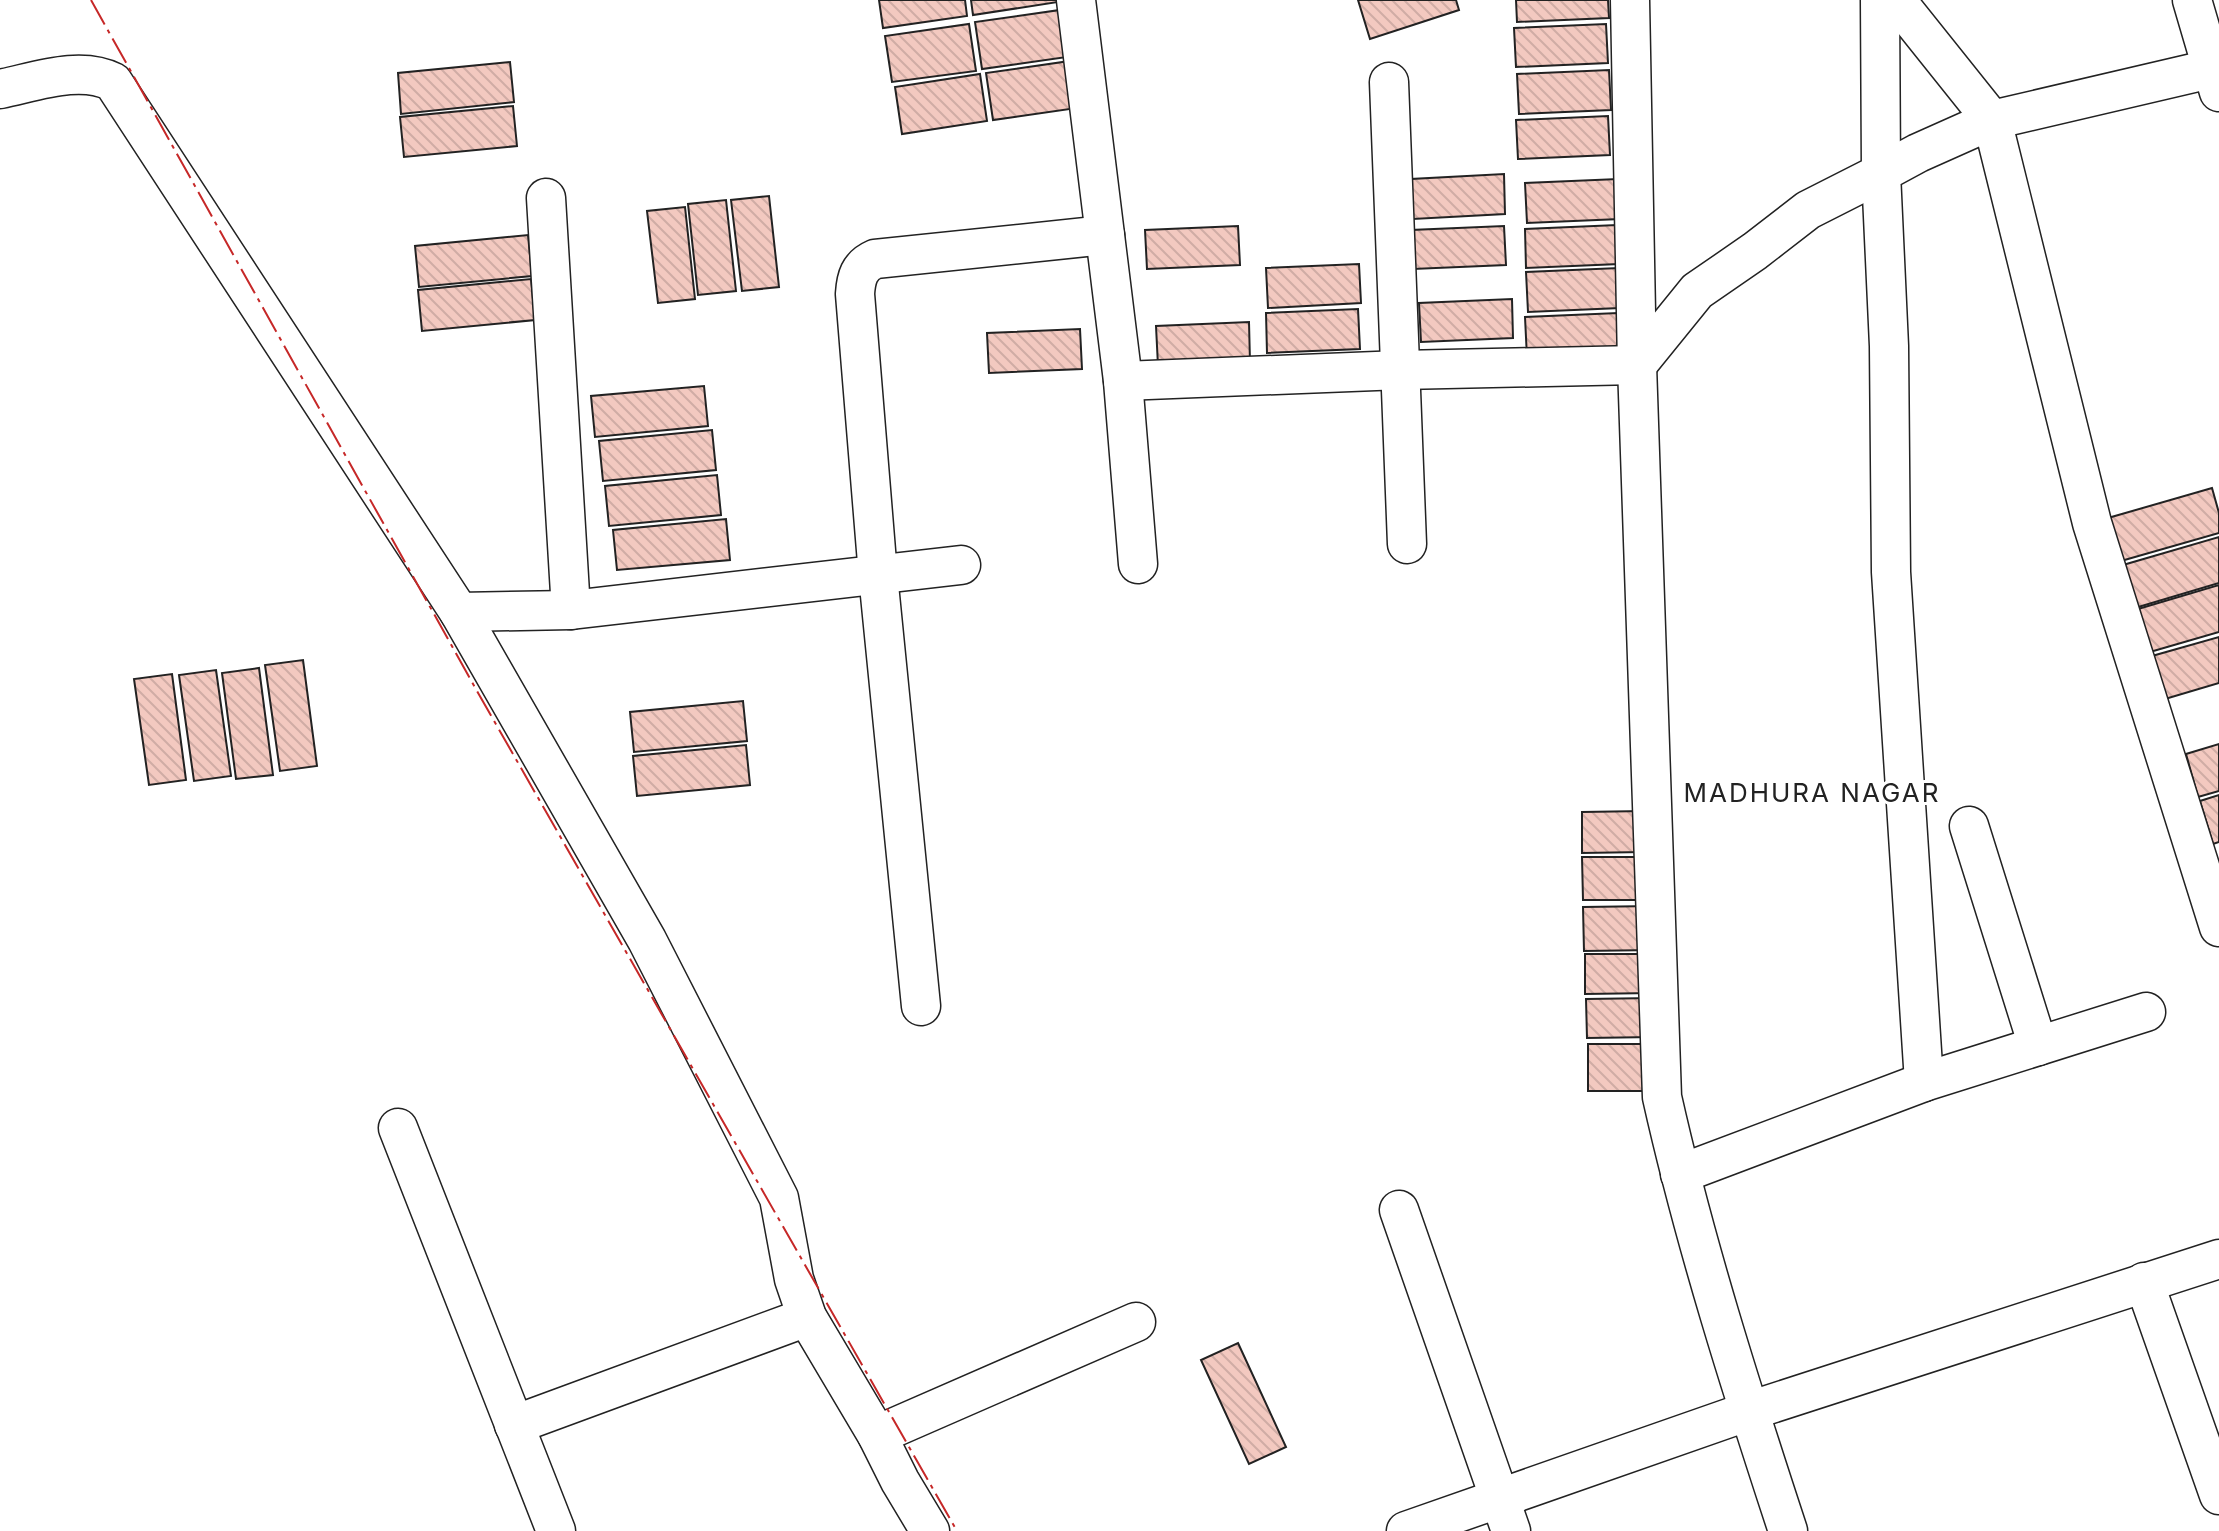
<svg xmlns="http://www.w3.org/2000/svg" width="2219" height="1531" viewBox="0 0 2219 1531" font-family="Inter,sans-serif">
<defs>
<pattern id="building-back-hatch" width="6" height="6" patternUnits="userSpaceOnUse" patternTransform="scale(2)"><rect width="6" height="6" fill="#f3c9c0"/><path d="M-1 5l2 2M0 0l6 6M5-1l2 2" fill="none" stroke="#d0aca5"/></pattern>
</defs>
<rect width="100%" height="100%" fill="#fff"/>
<g fill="url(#building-back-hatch)" stroke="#222" stroke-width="2">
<path d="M879,0H965L967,16L883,28Z"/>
<path d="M971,0H1058V2L973,15Z"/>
<path d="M1358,0H1456L1459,10L1370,39Z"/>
<path d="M1516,0H1608L1609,18L1517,22Z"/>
<path d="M1060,10L1067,57L982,69L975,22Z"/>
<path d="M969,24L976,71L892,82L885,36Z"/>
<path d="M1606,24L1608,63L1516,67L1514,28Z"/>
<path d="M1070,61L1077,108L993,120L986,73Z"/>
<path d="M510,62L514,102L401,114L398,73Z"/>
<path d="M1609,70L1611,110L1519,114L1517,74Z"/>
<path d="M980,74L987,121L902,134L895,87Z"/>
<path d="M513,106L517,146L404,157L400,117Z"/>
<path d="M1608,116L1610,155L1518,159L1516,120Z"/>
<path d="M1504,174L1505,214L1413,219L1411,179Z"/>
<path d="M1618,179L1620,219L1527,223L1525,183Z"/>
<path d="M769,196L779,287L742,291L731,200Z"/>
<path d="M726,200L736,291L698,295L688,204Z"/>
<path d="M685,207L695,299L658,303L647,211Z"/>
<path d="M1617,225L1619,264L1526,268L1525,229Z"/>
<path d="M1238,226L1240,265L1147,269L1145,230Z"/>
<path d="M1504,226L1506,265L1413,269L1411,230Z"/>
<path d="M528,235L532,276L419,287L415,246Z"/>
<path d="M1359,264L1361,303L1268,308L1266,268Z"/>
<path d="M1619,268L1620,308L1528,312L1526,272Z"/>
<path d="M531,279L535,320L422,331L418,290Z"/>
<path d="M1512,299L1513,338L1421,342L1419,303Z"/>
<path d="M1358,309L1360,349L1267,353L1266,313Z"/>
<path d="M1618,313L1620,353L1527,358L1525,317Z"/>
<path d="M1249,322L1250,362L1158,366L1156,326Z"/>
<path d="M1080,329L1082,369L989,373L987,333Z"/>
<path d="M704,386L708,426L595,437L591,396Z"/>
<path d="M712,430L716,470L603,481L599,441Z"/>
<path d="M717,475L721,515L609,526L605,486Z"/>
<path d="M2212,488L2219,513V533L2121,561L2108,518Z"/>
<path d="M726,519L730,560L617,570L613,530Z"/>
<path d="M2219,537V583L2135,608L2123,565Z"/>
<path d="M2219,585V632L2150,652L2138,609Z"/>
<path d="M2219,637V683L2165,699L2152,656Z"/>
<path d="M303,660L317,766L280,771L265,665Z"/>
<path d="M259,668L273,775L236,779L222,673Z"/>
<path d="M216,670L231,776L194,781L179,675Z"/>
<path d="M172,674L186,780L149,785L134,679Z"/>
<path d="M743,701L747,741L634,752L630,712Z"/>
<path d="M2219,744V791L2198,797L2186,754Z"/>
<path d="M746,745L750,785L637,796L633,756Z"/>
<path d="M2219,795V842L2213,844L2200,801Z"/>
<path d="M1644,811V852L1582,853V812Z"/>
<path d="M1582,857H1650V900H1583Z"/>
<path d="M1654,906V950L1584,951L1583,907Z"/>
<path d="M1585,954H1652L1653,993L1585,994Z"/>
<path d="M1654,998V1037L1587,1038L1586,999Z"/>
<rect x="1588" y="1044" width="64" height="47"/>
<path d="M1238,1343L1286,1447L1249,1464L1201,1360Z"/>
</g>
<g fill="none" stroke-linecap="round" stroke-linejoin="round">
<defs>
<g id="street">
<path d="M1076,0L1123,381L1138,564"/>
<path d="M1630,0L1637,365L1662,1097C1695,1244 1741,1388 1788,1531"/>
<path d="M1896,0L1992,120L2092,523L2219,927"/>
<path d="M2192,0L2219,92"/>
<path d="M1389,82L1407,544"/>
<path d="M0,89C35,82 80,65 113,82L459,612L647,940L779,1198L794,1279L807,1317L877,1435L900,1481L930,1531"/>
<path d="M546,198L571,610"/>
<path d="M1123,381L1401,370L1637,365L1697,291L1755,251L1808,210L1881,173L1880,0"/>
<path d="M459,612L571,610L961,565"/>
<path d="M1969,826L2038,1046"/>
<path d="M921,1006L878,575L855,294C856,278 859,266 875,259L1105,235"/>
<path d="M1924,1082L1891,572L1889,346L1881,173L1918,153L1992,120L2219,67"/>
<path d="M398,1128L556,1531"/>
<path d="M1680,1174L1924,1082L2146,1012"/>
<path d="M1399,1210L1511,1531"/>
<path d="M2144,1282L2219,1495"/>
<path d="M514,1425L807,1317"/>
<path d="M877,1435L1136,1322"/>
<path d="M1406,1531L1749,1411L2219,1259"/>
</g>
</defs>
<use href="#street" stroke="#222" stroke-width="41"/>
<use href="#street" stroke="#fff" stroke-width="38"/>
<path stroke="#c62828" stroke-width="2" stroke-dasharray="28 6 4 6" stroke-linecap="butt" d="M91,0L477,691L957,1531"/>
</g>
<g text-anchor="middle" stroke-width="6" stroke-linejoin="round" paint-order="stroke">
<g font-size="26" letter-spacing="2" fill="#222" stroke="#fff">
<text x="1812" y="802">MADHURA NAGAR</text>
</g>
</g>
</svg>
